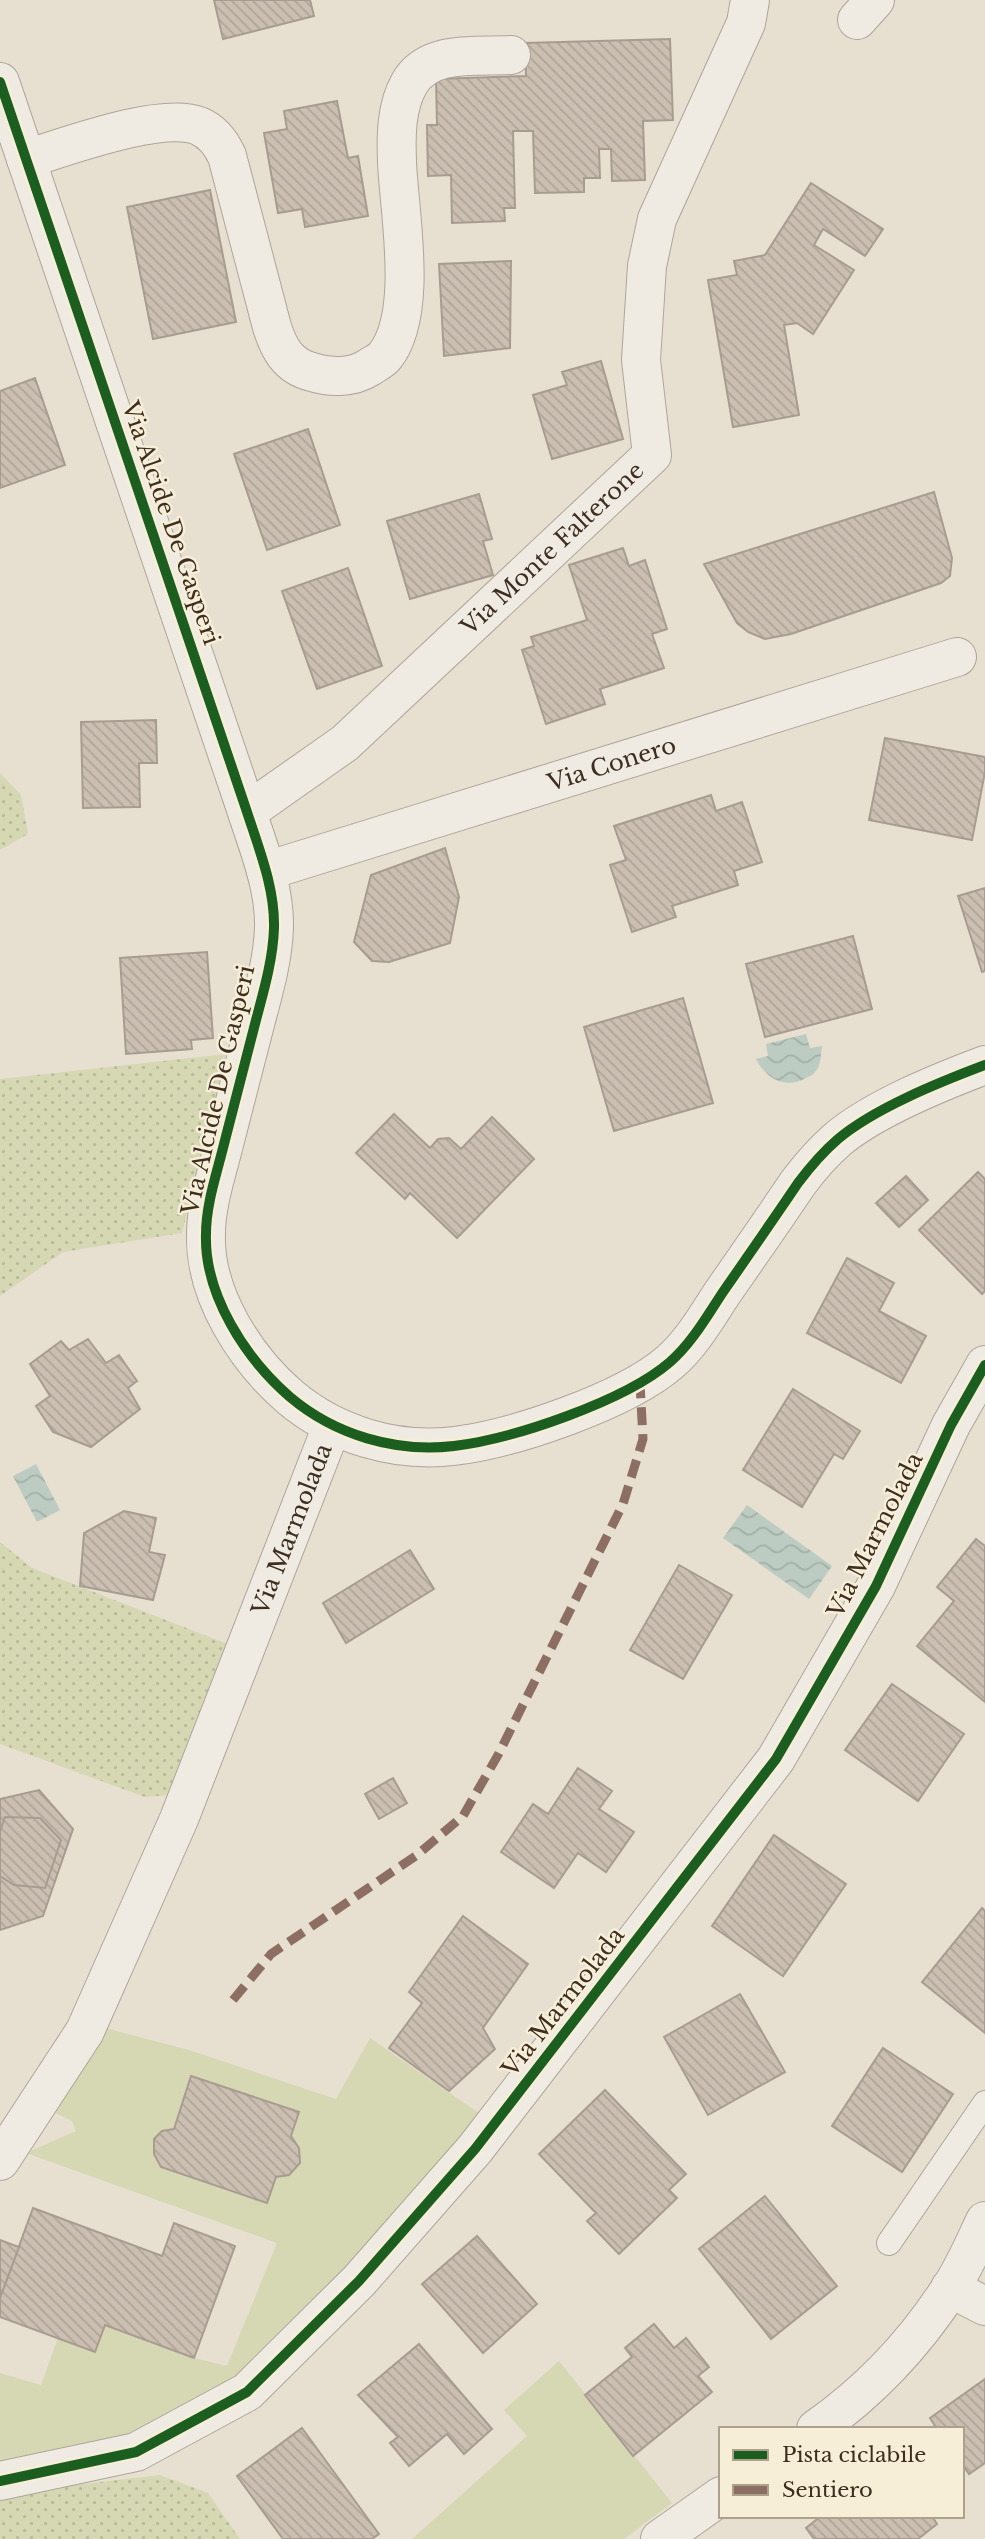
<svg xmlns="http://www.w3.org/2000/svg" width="985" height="2539" viewBox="0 0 985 2539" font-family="'Libre Baskerville',serif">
<defs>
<pattern id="grass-dots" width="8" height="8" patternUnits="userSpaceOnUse" patternTransform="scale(1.75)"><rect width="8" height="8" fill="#d6d7b3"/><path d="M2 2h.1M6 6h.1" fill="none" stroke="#b9b99a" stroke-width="1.8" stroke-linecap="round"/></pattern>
<pattern id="water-waves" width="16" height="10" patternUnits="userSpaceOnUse" patternTransform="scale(1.75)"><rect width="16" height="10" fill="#bcccc2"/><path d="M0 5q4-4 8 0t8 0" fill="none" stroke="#a2b0a6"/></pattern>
<pattern id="building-back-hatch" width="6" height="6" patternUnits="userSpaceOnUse" patternTransform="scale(1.75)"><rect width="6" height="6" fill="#cbbfb2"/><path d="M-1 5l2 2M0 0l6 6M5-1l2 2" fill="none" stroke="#afa499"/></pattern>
</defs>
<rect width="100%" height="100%" fill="#e7e0d1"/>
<g fill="url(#grass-dots)">
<path d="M0,773L21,795L28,834L0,850Z"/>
<path d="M226,1054L182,1233L63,1252L0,1296V1079Z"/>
<path d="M0,1542L32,1568L238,1648L183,1794L145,1797L0,1744Z"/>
<path d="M160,2475L208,2493L240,2539H0V2497L58,2487Z"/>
</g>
<g fill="#d6d7b3">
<path d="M101,2027L189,2050L336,2099L370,2038L483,2116L252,2372L138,2434L0,2461V2373L41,2385L58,2338L95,2352L105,2325L194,2358L227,2366L277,2243L26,2153L76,2131L72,2121L49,2110Z"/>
<path d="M559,2361L672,2503L624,2539H412L527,2436L504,2410Z"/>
</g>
<g fill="url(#water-waves)">
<path d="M806,1034L810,1048L822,1046C821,1053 821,1061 818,1068C815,1073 811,1076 806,1078C784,1090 766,1078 756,1059L768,1056L766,1044Z"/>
<path d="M36,1464L60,1510L37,1522L13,1476Z"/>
<path d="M747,1505L832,1566L809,1599L723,1538Z"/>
</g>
<g fill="url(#building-back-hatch)" stroke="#a89c90" stroke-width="2">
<path d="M214,0H310L314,16L223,39Z"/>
<path d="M670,39L673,120L643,121L645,180L612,181L611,149H599L600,178H584V192L535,193L533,131H513L515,208H504L505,221L452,223L451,175L428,176L427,125H437L436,79L526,76L525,43Z"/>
<path d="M337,101L348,158L358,156L368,216L305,227L302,209L278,213L264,133L287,129L284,111Z"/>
<path d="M811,183L883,229L865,256L823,229L814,245L854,270L813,334L797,323L784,325L799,415L733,427L708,280L737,275L734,261L765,255Z"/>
<path d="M210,190L236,322L153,339L127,207Z"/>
<path d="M511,261L510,348L444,356L439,264Z"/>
<path d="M601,361L623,439L552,459L533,395L567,385L562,372Z"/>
<path d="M35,378L65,465L0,488V391Z"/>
<path d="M308,429L340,525L267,550L234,454Z"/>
<path d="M934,492L952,558L950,576L941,583L791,634L765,639L748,632L737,623L704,564Z"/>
<path d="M479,494L492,539L483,541L493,575L410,599L387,521Z"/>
<path d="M623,548L629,566L645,560L667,629L652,634L664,668L600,689L605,704L546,724L522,650L534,646L531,637L587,620L569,565Z"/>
<path d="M348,568L382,666L317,689L282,591Z"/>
<path d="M156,720L157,763H139L140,807L83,808L81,722Z"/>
<path d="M885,738L985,757V772L972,840L869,820Z"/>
<path d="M711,795L716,811L742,802L762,862L734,871L738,885L672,906L676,917L632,932L610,865L626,860L614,826Z"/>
<path d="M445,848L459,897L450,943L389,962L372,961L354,942L371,875Z"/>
<path d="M985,888V971L982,972L958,896Z"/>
<path d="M853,936L872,1009L765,1037L746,964Z"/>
<path d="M207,952L213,1038L191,1040L192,1049L126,1054L120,958Z"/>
<path d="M683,998L713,1103L614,1131L584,1027Z"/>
<path d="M394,1114L430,1148L438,1139L449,1138L461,1149L492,1117L534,1159L457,1238L410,1193L405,1199L356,1153Z"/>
<path d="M978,1172L985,1179V1291L982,1294L919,1230Z"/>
<path d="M906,1176L928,1200L899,1227L876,1203Z"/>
<path d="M847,1258L894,1283L879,1311L926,1336L901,1383L807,1333Z"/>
<path d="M88,1339L106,1363L119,1355L137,1381L128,1388L140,1409L91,1447L53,1432L36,1406L50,1396L30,1364L61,1341L69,1350Z"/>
<path d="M793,1389L860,1431L843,1459L834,1454L802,1507L743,1470Z"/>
<path d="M124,1511L156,1518L149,1552L165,1555L153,1600L80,1586L84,1533Z"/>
<path d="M976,1539L985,1546V1702L917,1646L954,1601L937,1587Z"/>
<path d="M410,1550L434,1589L346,1643L323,1603Z"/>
<path d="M679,1565L732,1595L683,1679L630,1650Z"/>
<path d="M892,1684L964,1734L918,1801L845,1750Z"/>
<path d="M578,1768L612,1791L599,1809L634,1832L606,1872L578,1853L554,1888L501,1852L533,1804L548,1814Z"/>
<path d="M393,1778L407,1803L379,1819L365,1794Z"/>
<path d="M39,1790L73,1829L43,1916L0,1930V1799Z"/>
<path d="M5,1817L40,1818L61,1840L45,1888L14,1885L0,1876V1831Z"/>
<path d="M774,1835L846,1884L783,1976L712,1926Z"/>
<path d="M982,1908L985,1911V2033L922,1982Z"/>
<path d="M463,1916L528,1964L483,2028L495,2049L449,2091L389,2048L422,2003L409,1992Z"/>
<path d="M740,1994L785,2072L708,2115L664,2037Z"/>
<path d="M883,2048L953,2094L902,2172L832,2126Z"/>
<path d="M191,2076L299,2112L291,2136L299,2148L300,2163L289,2175L276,2177L267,2203L161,2167L154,2154V2139L162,2131L174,2129Z"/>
<path d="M605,2090L686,2174L669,2190L677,2198L619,2254L587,2221L596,2213L539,2154Z"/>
<path d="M765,2196L837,2286L771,2339L699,2249Z"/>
<path d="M33,2208L162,2256L174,2223L235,2246L194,2358L105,2325L95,2352L0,2317V2298Z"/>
<path d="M477,2236L537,2304L483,2353L422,2284Z"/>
<path d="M0,2240L19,2247L0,2298Z"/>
<path d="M654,2324L674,2348L686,2338L709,2367L698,2376L712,2392L633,2456L585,2395L632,2357L625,2348Z"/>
<path d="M419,2344L492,2429L464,2454L447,2434L409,2466L390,2443L398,2437L358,2395Z"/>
<path d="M985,2379V2463L969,2474L962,2464V2429H937L930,2418Z"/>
<path d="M302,2428L379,2534L372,2539H283L237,2476Z"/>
<path d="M821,2516H932L937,2524L918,2539H814L806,2528Z"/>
</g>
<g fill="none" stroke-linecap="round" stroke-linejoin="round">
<defs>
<path id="service" d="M889,2243L985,2103"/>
<g id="minor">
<path d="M857,20L875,0"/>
<path d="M26,159C66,147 161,111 199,126C213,132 221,143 227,156L272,327C279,349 288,366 312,372C330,378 352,378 368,368C374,364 381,361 385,356C419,313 399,212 397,162C396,136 396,107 409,84C428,49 477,57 511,55"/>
<path id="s1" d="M247,812L345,743L652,455L641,360L647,266L657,219L746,23L750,0"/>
<path id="s2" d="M266,871L957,657"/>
<path id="s3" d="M0,2161L85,2031L179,1819L332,1426"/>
<path d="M950,2288L985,2306"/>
<path d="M0,2481L136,2452L247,2392L359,2281L475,2149L776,1759L876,1586L951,1425L985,1365"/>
</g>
<g id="tertiary">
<path d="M0,82L247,812C259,849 275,888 274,928C273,959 264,990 256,1020C245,1063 234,1106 223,1148C216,1176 206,1205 206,1234C204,1295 246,1359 290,1397C335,1435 396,1453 454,1446C513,1439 625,1401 670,1362C692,1343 707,1316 723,1292C748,1256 773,1220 798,1183C810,1167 823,1152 838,1139C875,1108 940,1082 985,1065"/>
<path d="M816,2429C869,2392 915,2343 950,2289C964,2268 974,2244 985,2221"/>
<path d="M660,2539L721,2496"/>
</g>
</defs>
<use href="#service" stroke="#ada599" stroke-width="26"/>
<use href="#minor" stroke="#ada599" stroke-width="40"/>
<use href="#tertiary" stroke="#ada599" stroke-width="40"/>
<use href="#service" stroke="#efebe3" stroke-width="24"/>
<use href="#minor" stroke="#efebe3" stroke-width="38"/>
<use href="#tertiary" stroke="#efebe3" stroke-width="38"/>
<path stroke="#8d6e63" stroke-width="9" stroke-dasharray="18 9" stroke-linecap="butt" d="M233,2000L271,1954L417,1855L463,1816L498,1755L623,1504L643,1439L640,1383"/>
<defs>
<g id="cycleway">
<path d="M0,82L247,812C259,849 275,888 274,928C273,959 264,990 256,1020C245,1063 234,1106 223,1148C216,1176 206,1205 206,1234C204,1295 246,1359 290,1397C335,1435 396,1453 454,1446C513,1439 625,1401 670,1362C692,1343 707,1316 723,1292C748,1256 773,1220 798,1183C810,1167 823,1152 838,1139C875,1108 940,1082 985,1065"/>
<path d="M0,2481L136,2452L247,2392L359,2281L475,2149L776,1759L876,1586L951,1425L985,1365"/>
</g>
</defs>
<use href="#cycleway" stroke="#f7eed8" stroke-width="15"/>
<use href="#cycleway" stroke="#1b5e20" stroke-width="10"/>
</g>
<g text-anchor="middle" stroke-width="5" stroke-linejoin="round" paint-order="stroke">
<g font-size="23" fill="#3d2e20" stroke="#f7eed8">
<text transform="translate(171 523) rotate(71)" y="8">Via Alcide De Gasperi</text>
<text dy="8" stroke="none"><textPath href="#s1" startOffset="404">Via Monte Falterone</textPath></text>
<text dy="8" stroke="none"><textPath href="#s2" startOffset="362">Via Conero</textPath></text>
<text transform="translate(218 1090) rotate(-77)" y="8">Via Alcide De Gasperi</text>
<text dy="8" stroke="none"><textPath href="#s3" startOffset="698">Via Marmolada</textPath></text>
<text transform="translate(875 1535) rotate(-63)" y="8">Via Marmolada</text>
<text transform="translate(563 2002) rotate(-52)" y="8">Via Marmolada</text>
</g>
</g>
<rect x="719" y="2427" width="245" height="91" fill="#f7eed8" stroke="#ada18e" stroke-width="2"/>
<rect x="733" y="2450" width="35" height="10" fill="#1b5e20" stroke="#ada18e" stroke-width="2"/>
<text x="782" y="2462" font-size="21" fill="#3d2e20">Pista ciclabile</text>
<rect x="733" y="2485" width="35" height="10" fill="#8d6e63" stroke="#ada18e" stroke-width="2"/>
<text x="782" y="2497" font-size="21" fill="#3d2e20">Sentiero</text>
</svg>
